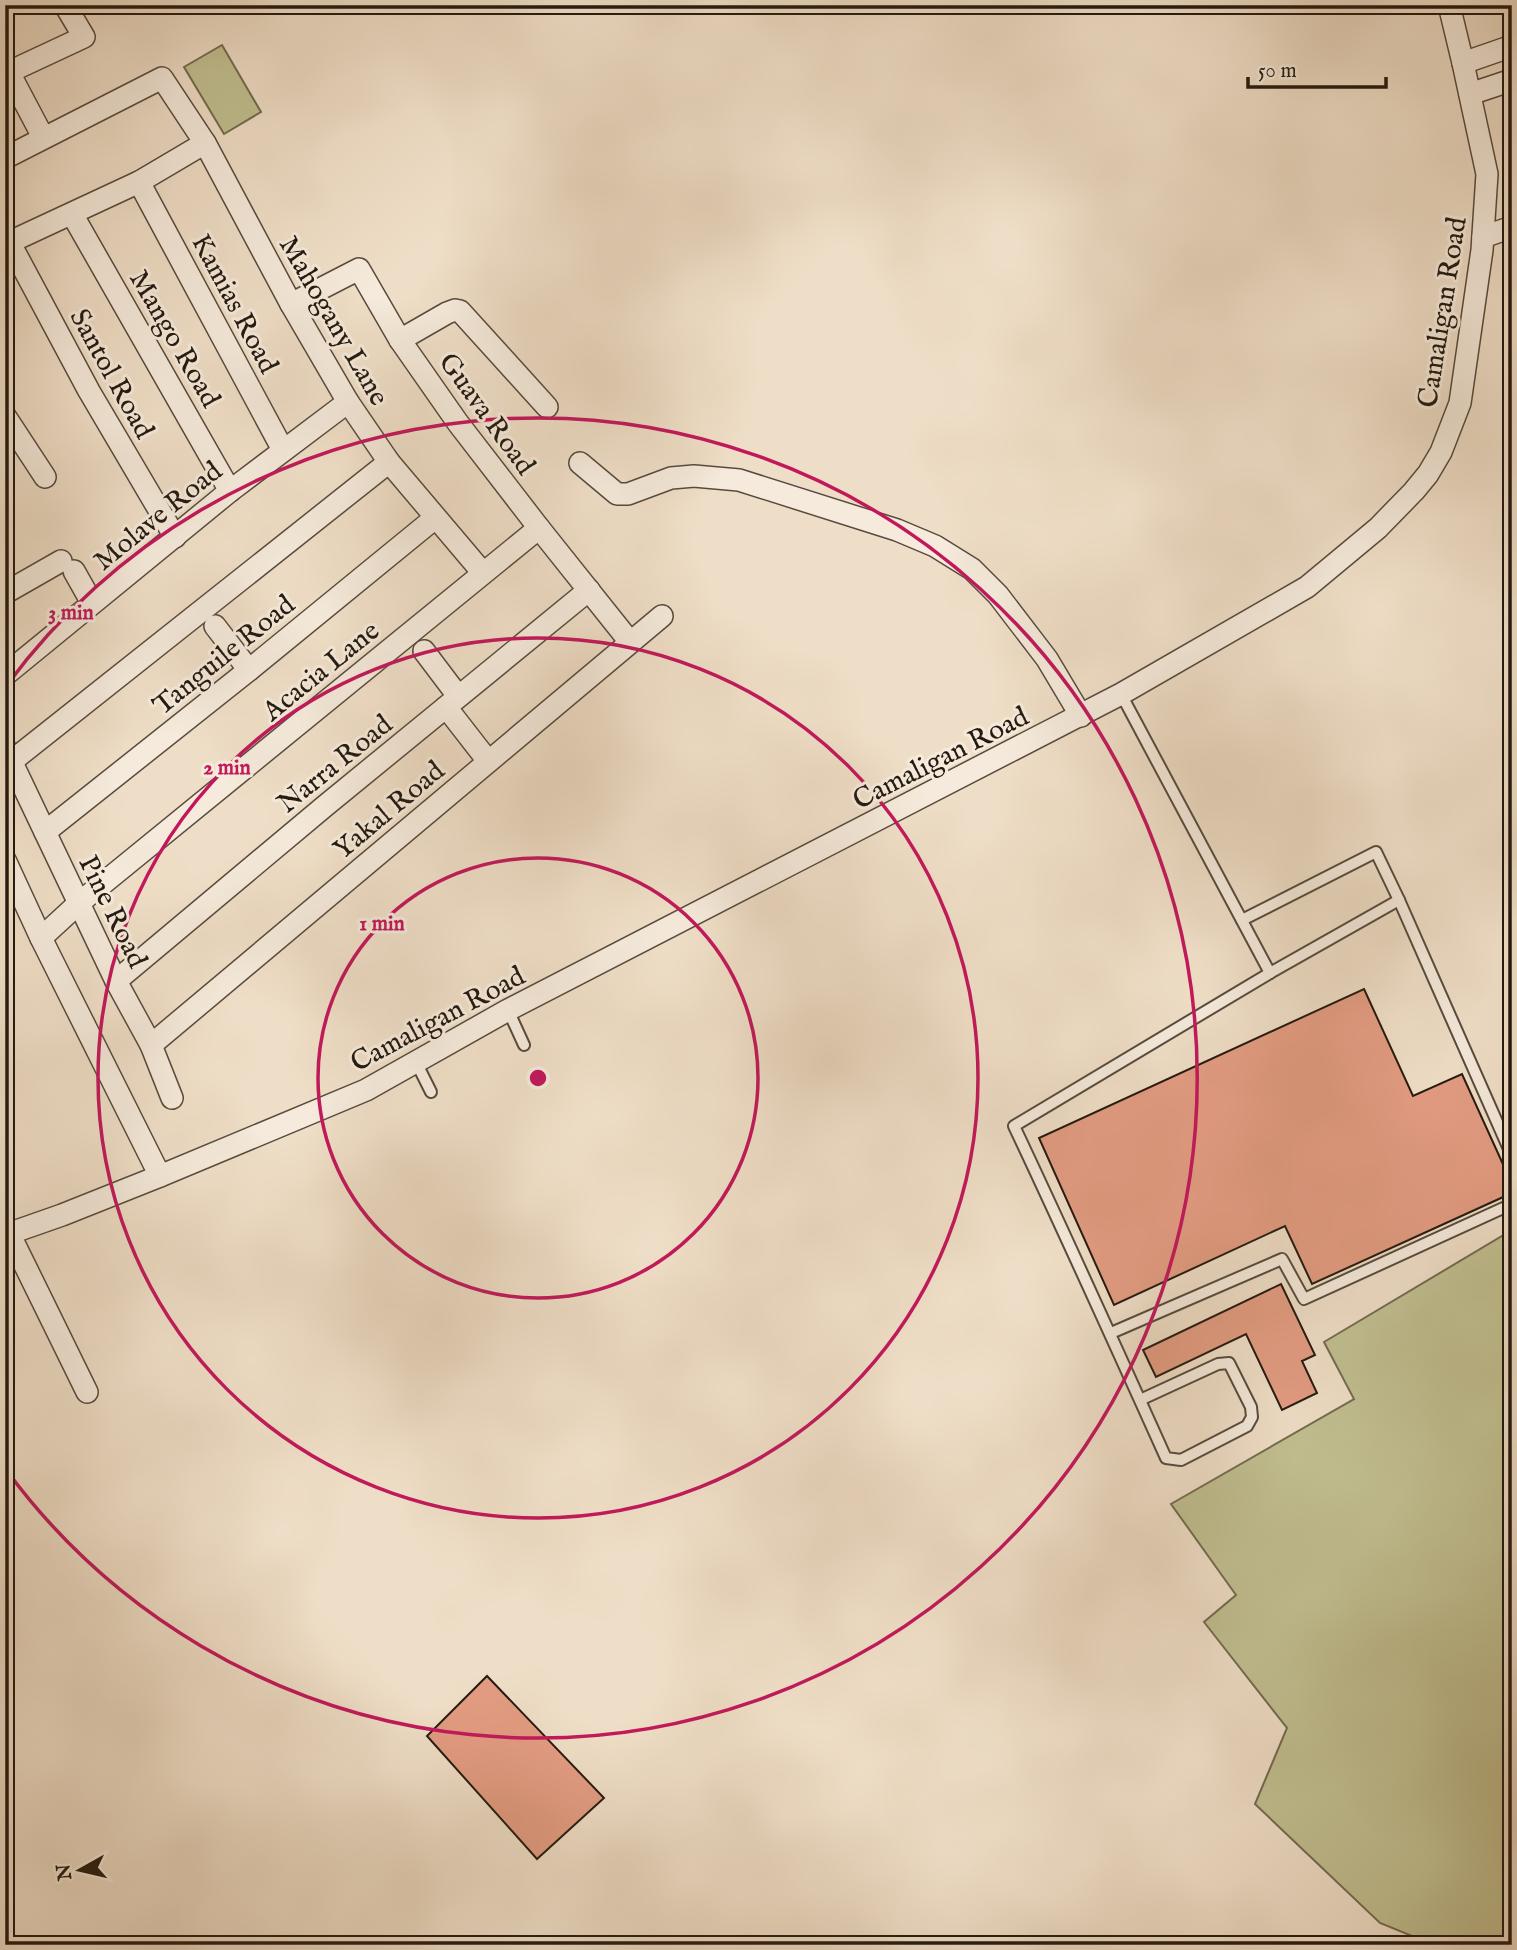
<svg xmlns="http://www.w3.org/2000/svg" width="1517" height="1950" viewBox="0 0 1517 1950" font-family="'IM FELL English',serif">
<rect width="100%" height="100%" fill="#efdec7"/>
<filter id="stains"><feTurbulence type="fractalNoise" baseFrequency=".00286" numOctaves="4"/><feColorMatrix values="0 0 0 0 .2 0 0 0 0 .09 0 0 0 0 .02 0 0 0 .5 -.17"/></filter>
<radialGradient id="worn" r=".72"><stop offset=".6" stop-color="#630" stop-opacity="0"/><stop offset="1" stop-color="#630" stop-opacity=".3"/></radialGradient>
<g fill="#c1bf91" stroke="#726c50" stroke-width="2">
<path d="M222,45L261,112L224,134L184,67Z"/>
<path d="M1512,1230V1945H1434L1380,1923L1255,1804L1287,1728L1204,1622L1236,1595L1171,1504L1354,1399L1324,1342Z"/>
</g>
<g fill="#e39c82" stroke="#241a10" stroke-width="2">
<path d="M1364,989L1413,1096L1462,1074L1512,1184V1193L1312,1284L1285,1226L1114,1305L1039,1138Z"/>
<path d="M1281,1284L1315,1355L1302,1361L1317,1393L1282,1410L1246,1334L1156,1377L1143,1350Z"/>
<path d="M487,1676L604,1798L537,1859L427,1736Z"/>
</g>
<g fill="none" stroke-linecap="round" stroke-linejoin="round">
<defs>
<g id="service">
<path d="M1121,694L1270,973"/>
<path d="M1242,920L1376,852L1399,900L1512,1156"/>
<path d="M508,1010L524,1045"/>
<path d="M416,1062L431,1092"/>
<path d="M1111,1333L1282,1259L1304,1299L1512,1204"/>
<path d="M1140,1400L1218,1364L1229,1363L1251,1407L1252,1417L1247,1426L1181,1460L1166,1458C1116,1347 1066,1236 1014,1126L1270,973L1399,900"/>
</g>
<g id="minor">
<path d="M1463,63L1512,46"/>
<path d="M5,65L43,137"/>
<path d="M9,72L84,37L65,5"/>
<path d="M1470,94L1512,80"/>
<path d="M5,158L162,78L205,143L291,304L348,402L389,462L483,573"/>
<path d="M139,182L283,450"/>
<path d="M72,214L230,491"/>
<path d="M5,234L89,391L175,537"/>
<path d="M1483,237L1512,227"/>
<path d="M10,242L139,182L205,143"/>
<path d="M291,304L359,269L400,340L458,423L539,528L630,642"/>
<path d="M400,340L447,313L455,310L460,311L547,407"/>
<path d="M5,416L45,477"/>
<path d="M580,463L617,494H628L671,478L694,476L739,480L897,530L935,546L972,569L998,595L1047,659L1081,716"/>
<path d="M74,571L92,603"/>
<path d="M5,593L61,561"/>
<path d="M215,626L249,670"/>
<path d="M424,651L458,696"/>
<path d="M5,675L230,491L348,402"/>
<path d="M446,707L488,761"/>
<path d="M5,748L116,981L151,1045L172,1098"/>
<path d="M12,761L389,462"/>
<path d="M45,832L249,670L435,518"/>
<path d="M5,860L41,938L160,1176"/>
<path d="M41,938L79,903L539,528"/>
<path d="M116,981L325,806L589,590"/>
<path d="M151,1045L662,616"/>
<path d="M9,1233L87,1392"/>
<path d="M5,1235L62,1215L160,1176L366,1090L508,1010L1121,694L1307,587L1378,528L1414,491L1428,474L1441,452L1460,403L1482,250L1487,174L1463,63L1449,5"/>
</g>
</defs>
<use href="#service" stroke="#574b3e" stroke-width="14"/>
<use href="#minor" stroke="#574b3e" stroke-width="24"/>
<use href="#service" stroke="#f5eadb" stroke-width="10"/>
<use href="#minor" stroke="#f5eadb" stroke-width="21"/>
</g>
<g fill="none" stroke="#c2185b" stroke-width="3.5">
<circle cx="538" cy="1078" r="220"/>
<circle cx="538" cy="1078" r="440"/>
<path d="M7 685A660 660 0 1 1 7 1471"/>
</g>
<g text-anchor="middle" stroke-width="6" stroke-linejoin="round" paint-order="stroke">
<g font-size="28" fill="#241a10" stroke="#f5eadb">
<text transform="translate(236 303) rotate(62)" y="10">Kamias Road</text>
<text transform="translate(1441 312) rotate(-81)" y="10">Camaligan Road</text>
<text transform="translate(335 320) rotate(60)" y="10">Mahogany Lane</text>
<text transform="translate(176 338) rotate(60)" y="10">Mango Road</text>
<text transform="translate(113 373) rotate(61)" y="10">Santol Road</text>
<text transform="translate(488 413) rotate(54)" y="10">Guava Road</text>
<text transform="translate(157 515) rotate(-39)" y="10">Molave Road</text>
<text transform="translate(223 654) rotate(-39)" y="10">Tanguile Road</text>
<text transform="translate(320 670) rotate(-39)" y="10">Acacia Lane</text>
<text transform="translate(940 757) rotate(-27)" y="10">Camaligan Road</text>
<text transform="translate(334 763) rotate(-39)" y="10">Narra Road</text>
<text transform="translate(388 809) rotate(-40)" y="10">Yakal Road</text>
<text transform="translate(114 911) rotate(64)" y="10">Pine Road</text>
<text transform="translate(437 1018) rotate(-28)" y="10">Camaligan Road</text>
</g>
</g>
<circle cx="538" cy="1078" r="10" fill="#c2185b" stroke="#f5eadb" stroke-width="3.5"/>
<g font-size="21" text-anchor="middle" font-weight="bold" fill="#c2185b" stroke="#f5eadb" stroke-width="6" stroke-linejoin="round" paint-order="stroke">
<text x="71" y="619">3 min</text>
<text x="227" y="774">2 min</text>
<text x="382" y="930">1 min</text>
</g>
<rect width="1517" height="1950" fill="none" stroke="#efdec7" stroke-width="28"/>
<rect x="7" y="7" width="1503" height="1936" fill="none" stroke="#241a10" stroke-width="3.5"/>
<rect x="14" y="14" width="1489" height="1922" fill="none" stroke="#241a10" stroke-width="2"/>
<g transform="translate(80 1870) rotate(262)" stroke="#f5eadb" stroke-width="5" paint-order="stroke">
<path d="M0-5L12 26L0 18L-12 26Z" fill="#241a10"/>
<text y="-10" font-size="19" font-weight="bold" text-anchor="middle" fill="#241a10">N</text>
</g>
<path d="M1248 77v10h138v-10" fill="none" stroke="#241a10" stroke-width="3.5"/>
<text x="1258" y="77" font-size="21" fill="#241a10" stroke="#f5eadb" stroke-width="5" paint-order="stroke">50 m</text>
<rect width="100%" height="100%" filter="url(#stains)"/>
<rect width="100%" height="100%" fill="url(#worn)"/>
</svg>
